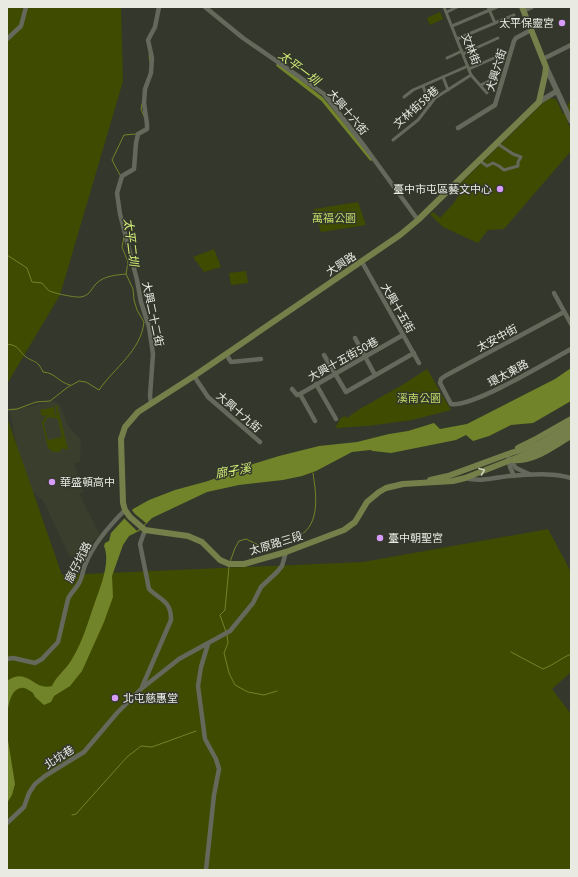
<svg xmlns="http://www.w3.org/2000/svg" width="578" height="877" viewBox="0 0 578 877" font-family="'PT Sans','Noto Sans TC',sans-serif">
<rect width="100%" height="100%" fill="#34372b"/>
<path fill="#3a3f2d" d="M53,401L60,405L68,426L81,440L80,462L74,463L83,492L79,494L100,535L79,554L70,557L43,500L26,487L9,408L27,407Z"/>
<g fill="#3f4b01" fill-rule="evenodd">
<path d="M7,7H121L123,81L60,295L7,384Z"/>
<path d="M440,12L443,19L430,25L427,18Z"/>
<path d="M548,98L556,99L563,114L571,99V115L567,121L571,130V151L504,229L488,230L478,243L443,227L430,214L433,212L440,218L453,204L459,195L454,190Z"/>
<path d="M358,202L366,225L321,232L314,209Z"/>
<path d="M214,249L221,267L204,272L193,257Z"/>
<path d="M246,271L248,283L231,285L229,273Z"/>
<path d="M427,369L451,410L412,420L368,426L335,428L341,418L345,416L347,418L358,410L404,384Z"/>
<path d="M55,405H57L68,449L65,450L64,447L59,452H53L48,448L42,423L45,417L49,415L42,416L40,410L54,407L55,413L52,414L57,415ZM50,417L58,419L63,442L62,437L48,440L44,424L47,418Z"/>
<path d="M7,417L62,575L363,562L548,529L571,572V672L552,689L571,714V870H7Z"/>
</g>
<g fill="#728429">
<path d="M571,368V401L533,423L511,425L489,436L473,441L466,435L456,440L391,453L373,451L370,450L352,452L316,471L302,476L283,480L239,485L207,492L152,518L139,531L129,536L123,545L112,576L113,597L104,622L82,671L70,686L54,696L51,702L44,705L35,697L33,693C30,691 25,687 21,688C10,690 9,705 7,714V681C28,666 33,691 52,686C56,676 67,669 72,659C83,641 88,622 95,602C100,588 111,562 104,546L105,543L109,541L111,533L133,509L149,500L175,490L208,481L253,464L279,456L319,446L357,442L389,434L408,431L434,423L440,429L467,424L555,379Z"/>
<path d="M7,734L15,784L12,795L7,803Z"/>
</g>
<path fill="#34372b" d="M131,509L135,514L146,523L137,531L124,518Z"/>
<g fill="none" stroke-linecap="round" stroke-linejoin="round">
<g stroke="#728429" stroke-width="1">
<path d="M149,55L150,62"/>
<path d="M142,104L141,109L144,116"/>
<path d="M120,175L112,160L124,135L136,134"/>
<path d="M7,255L27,268L32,282L42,283C44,285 46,288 48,290C51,293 77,298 81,297C91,295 91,288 97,283C104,276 116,275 126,274"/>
<path d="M7,344C21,346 17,350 26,357C34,363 37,359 43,372C56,373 58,382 70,385"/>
<path d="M7,410L17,409L36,402L50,401L68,387L79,381L86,382L99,390C114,368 141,351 144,322L137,310L134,300L133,289L126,274L128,262L122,247L124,237"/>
<path d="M230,562L235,548L239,541L246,539L267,549C277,545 289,542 299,536C321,524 316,493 313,473"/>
<path d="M226,632L220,615L225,610L229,567"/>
<path d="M227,635L228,643L224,653L229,673L235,685L248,692L264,695L277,691"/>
<path d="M511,652L543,669C554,665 561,658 571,654"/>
<path d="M72,815L76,814L127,757L141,746L152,747L196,731"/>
</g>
<path stroke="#728429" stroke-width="3.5" d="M278,65L322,99L371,159"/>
<g stroke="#65695b" stroke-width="3">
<path d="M444,7L471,75L487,93"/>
<path d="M488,7L495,23"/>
<path d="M447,12L457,7"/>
<path d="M452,26L497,7"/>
<path d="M457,39L514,15"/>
<path d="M463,54L498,38"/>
<path d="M447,58L462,51"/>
<path d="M469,69L494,58"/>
<path d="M443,77L448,90"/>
<path d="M481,85L495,78"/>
<path d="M423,86L430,105"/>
<path d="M404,97L413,90L468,66"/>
<path d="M393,140L418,120L435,98L471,75"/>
<path d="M498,144L513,154L521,157L518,162V166L504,170L499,166L493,163L487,166L480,161Z"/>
</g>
<g stroke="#65695b" stroke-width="4.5">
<path d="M205,7L243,38L324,94L365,147L418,220"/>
<path d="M523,11L532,7"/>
<path d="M7,39L21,26L26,7"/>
<path d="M543,59L571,45"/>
<path d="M458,128L495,105L514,41L516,38L531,30"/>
<path d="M362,262L419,363"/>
<path d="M554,293L571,324"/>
<path d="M564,312L445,376L441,379L440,383L451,404C472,408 549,361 571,349"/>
<path d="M355,338L375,375"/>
<path d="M226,354L231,362L261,359"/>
<path d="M324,355L346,392L414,353"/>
<path d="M194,376L208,397L260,442"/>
<path d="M316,384L336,419"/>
<path d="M292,389L297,395L300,394L403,335"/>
<path d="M300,394L315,421"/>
<path d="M151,403L150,396L153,354L149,327L141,302L137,280L120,214L117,193L122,176L134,169L136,143L138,134L147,129V124L144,103L145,89L151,73L152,58L148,40L155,27L159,7"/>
<path d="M508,454L510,467L514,476"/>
<path d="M510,460L516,468L529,474"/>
<path d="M465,478C480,482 493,478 509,476C529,475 552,472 571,478"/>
<path d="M7,659L13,658L35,663L42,659L58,642L68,599C71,592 77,588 80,581C83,575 83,568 86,563C94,543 110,525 125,510"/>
<path d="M142,687L171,620C171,600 161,601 149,589L140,544L145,530"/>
<path d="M7,823L24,807L29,793L35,784L45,776L84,752L117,713L141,689L179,659L230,631L253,603L261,587L277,572L282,566L286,552"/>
<path d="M206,870L214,795L219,769L216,759L205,739L198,686L201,667L208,644"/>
</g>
<g stroke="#65695b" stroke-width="5.5">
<path d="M546,67L571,121"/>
<path d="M539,102L557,91"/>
</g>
<g stroke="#747f4a" stroke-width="6">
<path d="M522,7L546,67L545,75L539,102L418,220L400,235L194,376L138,412L125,427L121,439L123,503L125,510L130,517L145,530L188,536L202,542L220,560L229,564H244L286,552L344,530L355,522L367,502L379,492L386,488L403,484L453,481L465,478L539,449L571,431"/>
<path d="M518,448L534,440L571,419"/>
<path d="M514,460C534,462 554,446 571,436"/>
<path d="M430,480L448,476L508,454L537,445L571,425"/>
</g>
</g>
<defs><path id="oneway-chevron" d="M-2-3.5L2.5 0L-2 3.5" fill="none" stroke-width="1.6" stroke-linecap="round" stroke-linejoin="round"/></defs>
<use stroke="#ccd0bd" href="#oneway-chevron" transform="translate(482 471) rotate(-21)"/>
<g fill="#d79bf9" stroke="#34372b" stroke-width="1.5">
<circle cx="562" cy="23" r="4"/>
<circle cx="500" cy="189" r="4"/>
<circle cx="52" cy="482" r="4"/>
<circle cx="380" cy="538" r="4"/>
<circle cx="115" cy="698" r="4"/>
</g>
<g text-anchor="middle" stroke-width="3" stroke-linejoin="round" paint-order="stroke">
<g font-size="11" fill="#e9ebe3" stroke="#34372b" text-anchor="start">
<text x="554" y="27" text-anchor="end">太平保靈宮</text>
<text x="492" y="193" text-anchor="end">臺中市屯區藝文中心</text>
<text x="60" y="486">華盛頓高中</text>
<text x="388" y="542">臺中朝聖宮</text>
<text x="123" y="702">北屯慈惠堂</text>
</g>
<g font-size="11" fill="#e9ebe3" stroke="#34372b">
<text transform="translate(471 49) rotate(69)" y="4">文林街</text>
<text transform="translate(496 70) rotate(-73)" y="4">大興六街</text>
<text transform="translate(416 107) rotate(-42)" y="4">文林街58巷</text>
<text transform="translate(348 112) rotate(50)" y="4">大興十六街</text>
<text transform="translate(341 264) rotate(-33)" y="4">大興路</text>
<text transform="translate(398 308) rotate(60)" y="4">大興十五街</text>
<text transform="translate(153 314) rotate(78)" y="4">大興二十二街</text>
<text transform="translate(497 338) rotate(-28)" y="4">太安中街</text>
<text transform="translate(343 359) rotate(-29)" y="4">大興十五街50巷</text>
<text transform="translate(508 373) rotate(-28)" y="4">環太東路</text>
<text transform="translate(239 412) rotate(41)" y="4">大興十九街</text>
<text transform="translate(276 543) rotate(-17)" y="4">太原路三段</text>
<text transform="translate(78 562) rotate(-63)" y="4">廍仔坑路</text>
<text transform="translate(59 757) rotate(-32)" y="4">北坑巷</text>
</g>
<g font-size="11" fill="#c1db66" stroke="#34372b">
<text x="334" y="222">萬福公園</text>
<text x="419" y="402">溪南公園</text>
</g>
<g font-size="12" font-style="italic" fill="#d3ee78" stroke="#34372b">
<text transform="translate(299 68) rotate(37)" y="4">太平一圳</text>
<text transform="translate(131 242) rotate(83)" y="4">太平二圳</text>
<text transform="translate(233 471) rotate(-10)" y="4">廍子溪</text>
</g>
</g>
<rect width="578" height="877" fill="none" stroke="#e9ebe3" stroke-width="16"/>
</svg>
